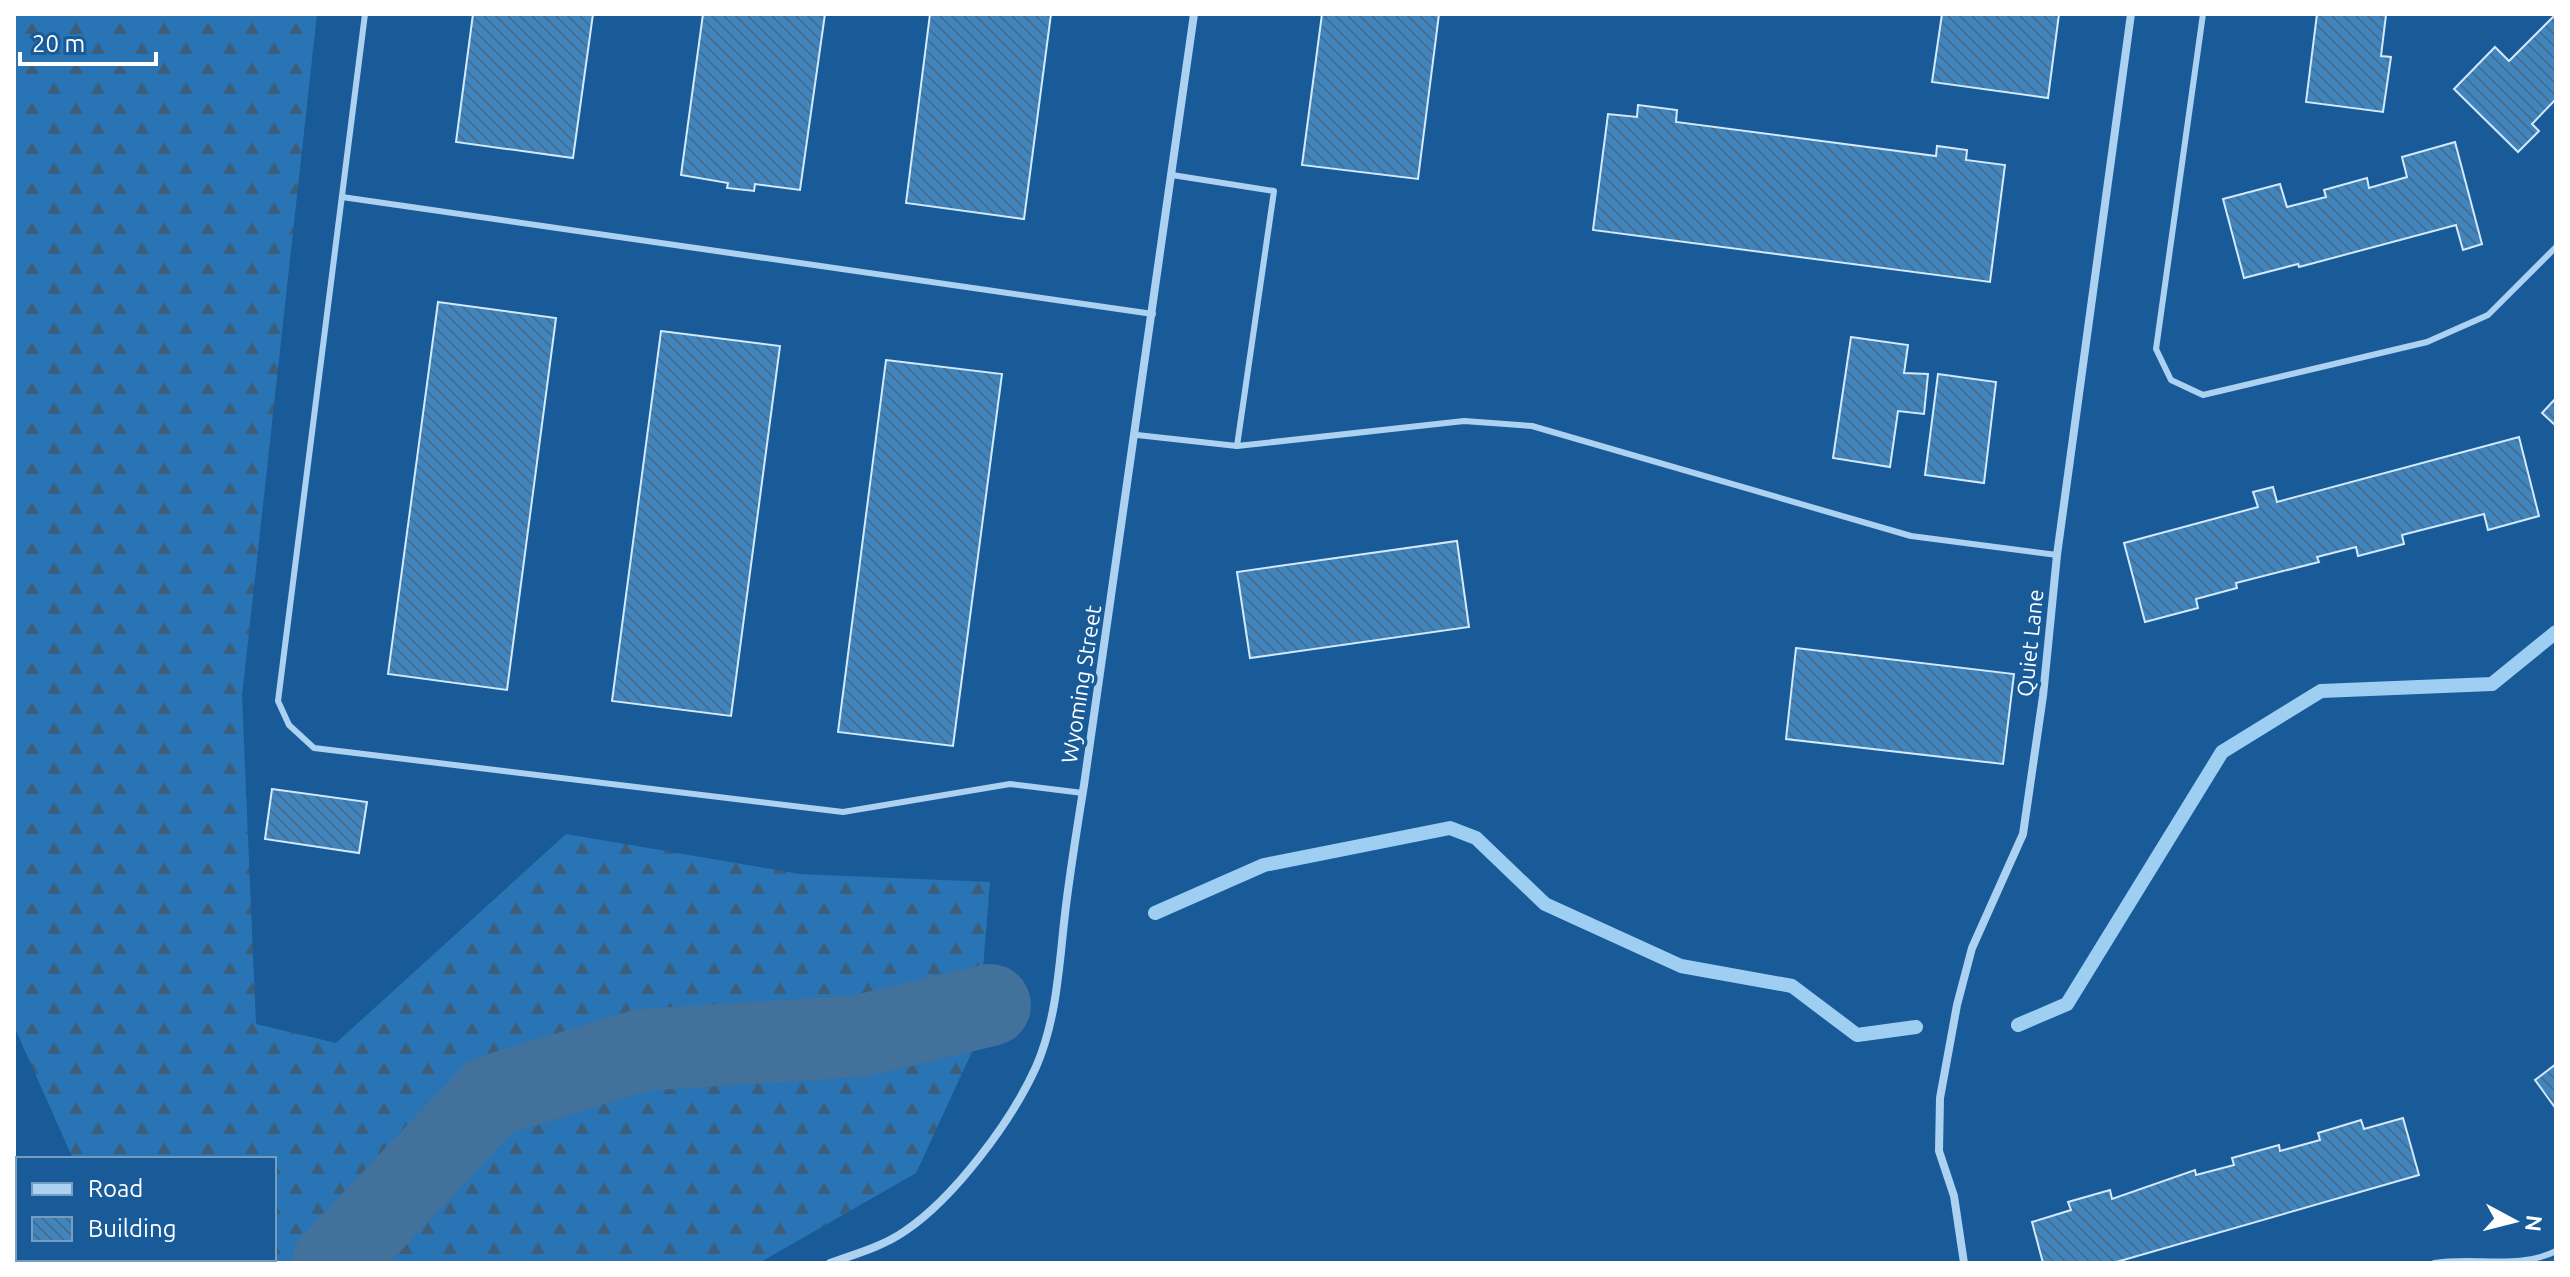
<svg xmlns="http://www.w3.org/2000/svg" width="2570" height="1277" viewBox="0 0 2570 1277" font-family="Ubuntu,sans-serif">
<defs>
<pattern id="forest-firs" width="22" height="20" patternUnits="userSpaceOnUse" patternTransform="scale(2)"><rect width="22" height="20" fill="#2874b4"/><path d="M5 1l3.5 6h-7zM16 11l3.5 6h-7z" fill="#3c5e7b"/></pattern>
<pattern id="building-back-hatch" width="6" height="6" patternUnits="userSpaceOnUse" patternTransform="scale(2)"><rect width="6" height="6" fill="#4185bf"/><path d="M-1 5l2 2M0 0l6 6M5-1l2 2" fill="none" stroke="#456e91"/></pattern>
</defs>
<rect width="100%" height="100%" fill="#185b98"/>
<path fill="url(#forest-firs)" d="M14,14H317L242,696L256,1024L336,1043L566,834L800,874L990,882L977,1041L916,1173L759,1263H120L118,1259H274V1159H73L14,1026Z"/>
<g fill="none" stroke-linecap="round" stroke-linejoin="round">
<g stroke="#9fcef3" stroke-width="14">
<path d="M1155,913L1264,865L1450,828L1476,838L1545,904L1681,966L1792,986L1857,1035L1916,1027"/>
<path d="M2018,1025L2067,1004L2222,752L2321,691L2492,684L2556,632"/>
</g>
<path stroke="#42719c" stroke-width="82" d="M333,1263L491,1096L642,1050L860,1036L990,1005"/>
</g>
<g fill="url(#building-back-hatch)" stroke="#d3e9fc" stroke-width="2">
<path d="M473,14H593L573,158L456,142Z"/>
<path d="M703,14H825L800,190L755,184L754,191L727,188L728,183L681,175Z"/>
<path d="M930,14H1051L1024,219L906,203Z"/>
<path d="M1322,14H1439L1418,179L1302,165Z"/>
<path d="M1942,14H2059L2048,98L1932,82Z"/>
<path d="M2317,14L2386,15L2381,56L2391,57L2383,112L2306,102Z"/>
<path d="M2556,14V99L2532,124L2539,131L2518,152L2454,89L2495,47L2509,61Z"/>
<path d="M1638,105L1677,110L1676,122L1936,156L1937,146L1967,150L1966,160L2005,165L1990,282L1593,230L1608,114L1637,117Z"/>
<path d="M2455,142L2482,244L2463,250L2456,225L2299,267L2298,264L2244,278L2223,199L2280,184L2287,207L2326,197L2324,190L2367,178L2369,188L2407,177L2402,157Z"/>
<path d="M438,302L556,318L507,690L388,674Z"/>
<path d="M661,331L780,346L731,716L612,701Z"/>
<path d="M1851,337L1908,345L1904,373L1928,374L1924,414L1898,411L1890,467L1833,458Z"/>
<path d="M886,360L1002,374L953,746L838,732Z"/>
<path d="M1938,374L1996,382L1984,483L1925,475Z"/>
<path d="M2556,398V426L2542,413Z"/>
<path d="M2519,437L2539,516L2488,530L2484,514L2402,535L2404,544L2358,556L2356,547L2317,557L2319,562L2236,583L2237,588L2196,599L2198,608L2145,622L2124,543L2258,507L2253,492L2273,487L2277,502Z"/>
<path d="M1457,541L1469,627L1250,658L1237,572Z"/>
<path d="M1796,648L2014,674L2003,764L1786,739Z"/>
<path d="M272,789L367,802L359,853L265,839Z"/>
<path d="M2556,1064V1109L2535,1080Z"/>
<path d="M2403,1118L2419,1175L2113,1263H2043L2032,1222L2071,1210L2068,1202L2110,1190L2112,1199L2195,1170L2196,1175L2234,1165L2232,1158L2279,1145L2280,1151L2320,1140L2318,1133L2361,1120L2364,1129Z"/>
</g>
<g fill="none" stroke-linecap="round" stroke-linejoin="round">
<g stroke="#acd1f1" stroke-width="6">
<path d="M365,14L278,701L289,725L314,748L843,812L1010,784L1083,793"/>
<path d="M2203,14L2156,349L2171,380L2203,395L2427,342L2488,315L2556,247"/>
<path d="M342,197L1153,314"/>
<path d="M1137,435L1237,446L1274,191L1172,175"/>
<path d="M1237,446L1464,421L1532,426L1911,536L2057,555"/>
<path d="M2434,1263C2474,1256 2519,1270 2556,1251"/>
</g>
<g stroke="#acd1f1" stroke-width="8">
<path d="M830,1263C855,1254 882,1247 905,1231C954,1198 1011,1122 1036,1067C1057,1019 1059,965 1065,914C1070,871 1077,828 1084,785C1123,528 1159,271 1194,14"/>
<path d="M1964,1263L1954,1196L1939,1151L1940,1098L1957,1005L1972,948L2023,834L2043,696L2057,555L2131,14"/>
</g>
</g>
<g text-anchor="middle" stroke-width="7" stroke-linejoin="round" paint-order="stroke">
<g font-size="22" fill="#fff" stroke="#185b98">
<text transform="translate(2030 643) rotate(-84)" y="8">Quiet Lane</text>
<text transform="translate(1081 684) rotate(-81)" y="8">Wyoming Street</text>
</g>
</g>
<rect width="2570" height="1277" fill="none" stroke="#ffffff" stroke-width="32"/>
<rect x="16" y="1157" width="260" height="104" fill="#185b98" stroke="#749dc1" stroke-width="2"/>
<rect x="32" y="1183" width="40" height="12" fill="#acd1f1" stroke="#749dc1" stroke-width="2"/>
<text x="88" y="1197" font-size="24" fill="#ffffff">Road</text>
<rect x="32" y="1217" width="40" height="24" fill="url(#building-back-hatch)" stroke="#749dc1" stroke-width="2"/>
<text x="88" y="1237" font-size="24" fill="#ffffff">Building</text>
<g transform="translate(2514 1221) rotate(97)" stroke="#185b98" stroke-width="6" paint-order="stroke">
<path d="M0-6L14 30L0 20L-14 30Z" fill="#ffffff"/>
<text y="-12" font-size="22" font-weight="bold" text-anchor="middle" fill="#ffffff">N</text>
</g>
<path d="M20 52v12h136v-12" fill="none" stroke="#ffffff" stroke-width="4"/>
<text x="32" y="52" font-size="24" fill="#ffffff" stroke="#185b98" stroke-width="6" paint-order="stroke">20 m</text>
</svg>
